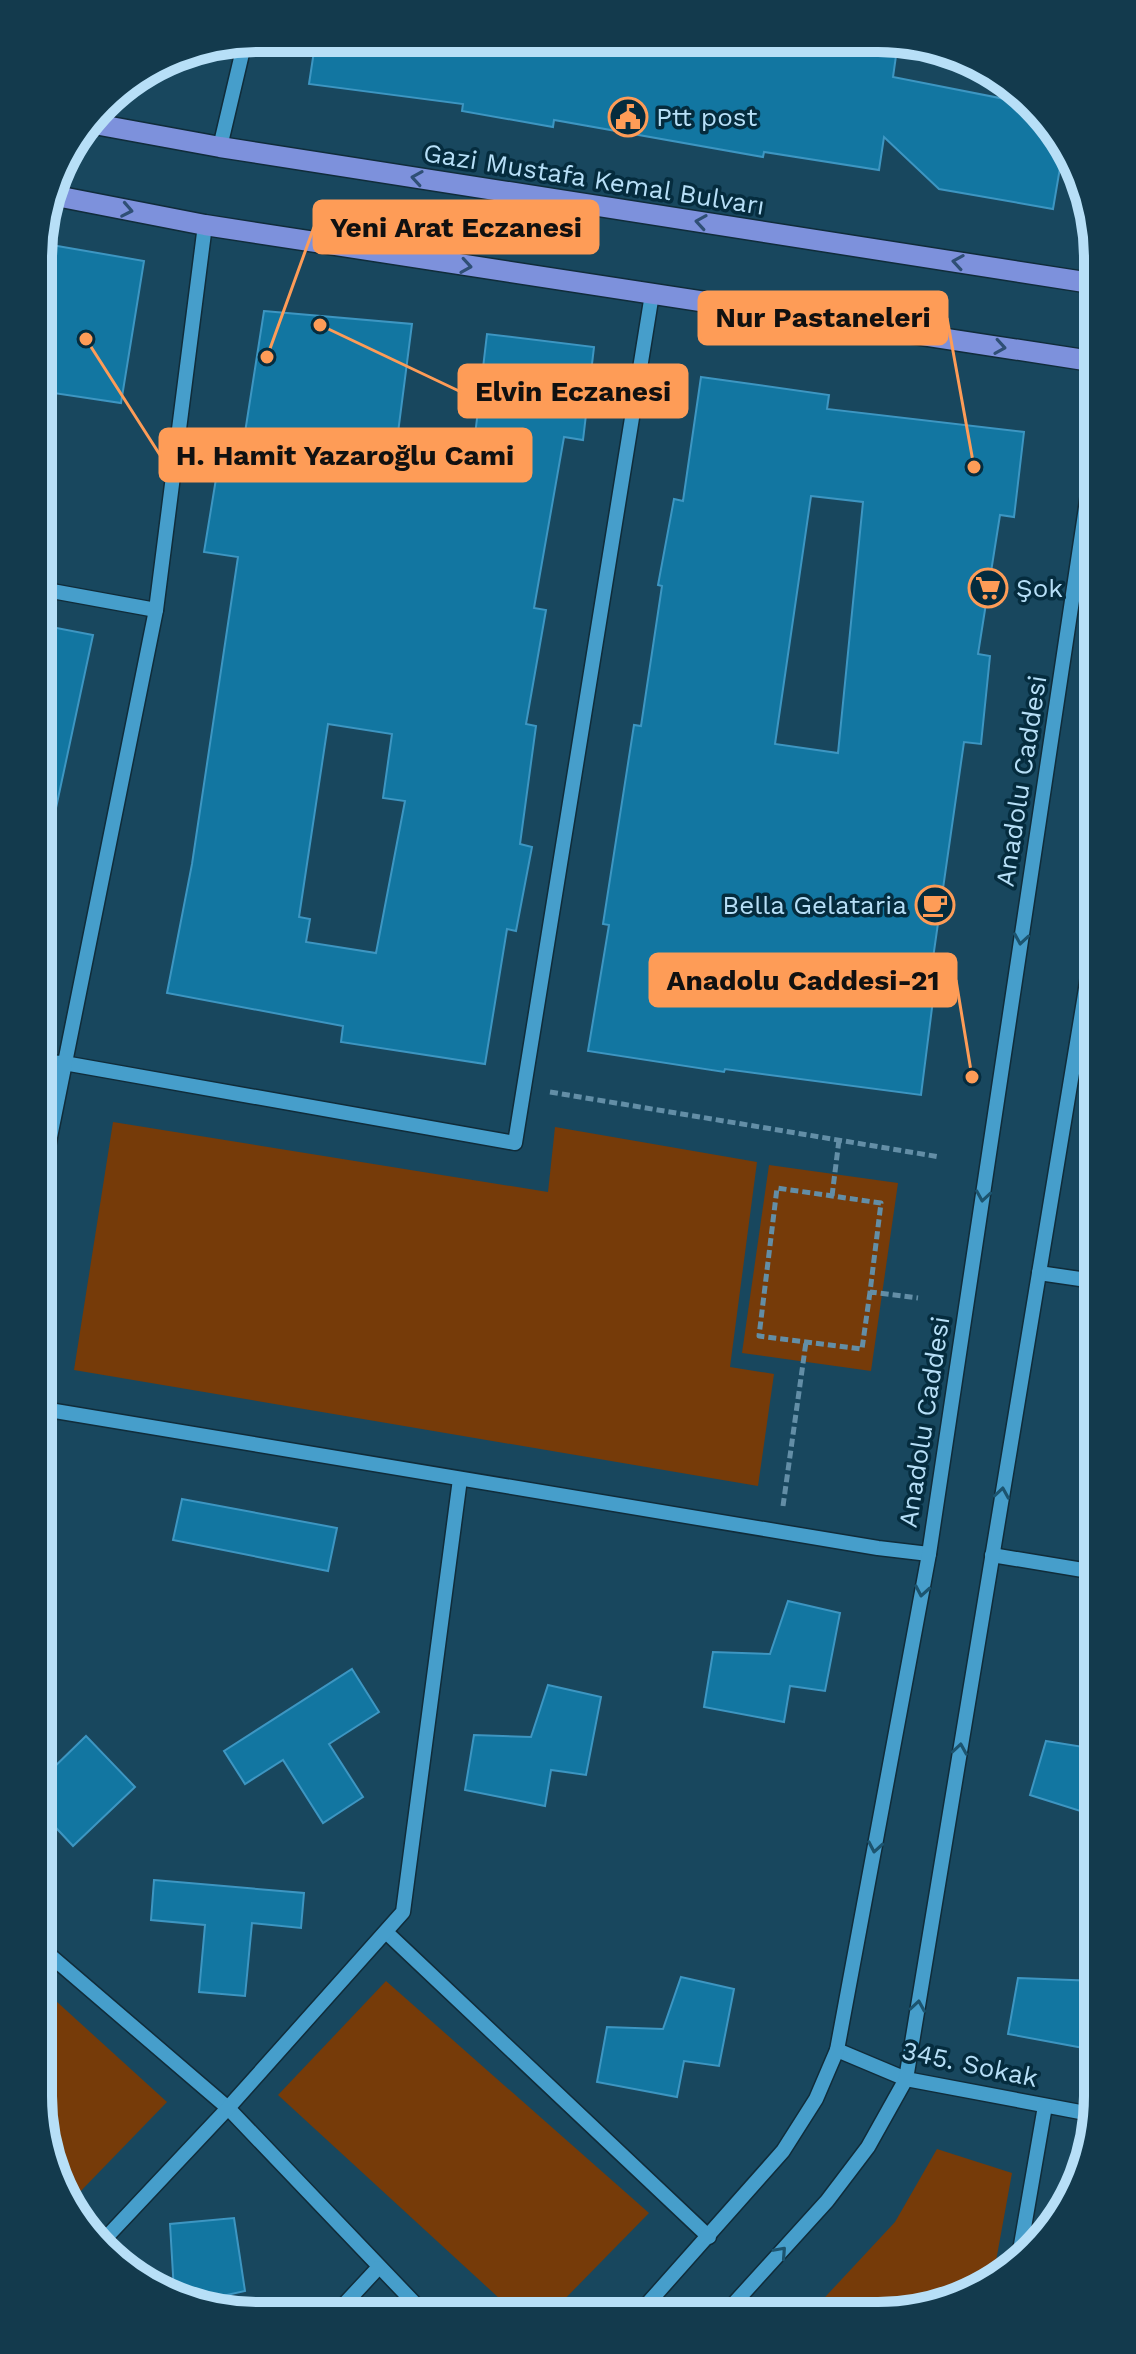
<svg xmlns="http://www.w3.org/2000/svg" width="1136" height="2354" viewBox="0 0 1136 2354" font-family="'Work Sans',sans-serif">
<rect width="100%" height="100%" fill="#18475e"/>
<g fill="#763b09">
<path d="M113,1122L548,1192L555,1127L757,1162L730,1367L774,1374L758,1486L74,1370Z"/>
<path d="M769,1165L898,1183L871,1371L742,1353Z"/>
<path d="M386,1981L649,2213L554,2310H512L278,2095Z"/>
<path d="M45,1991L167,2102L74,2198L46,2153Z"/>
<path d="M937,2149L1012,2173L992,2283L935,2308L814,2309L895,2222Z"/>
</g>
<g fill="#1276a1" stroke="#3d96c2" stroke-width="2" fill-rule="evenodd">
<path d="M316,38L898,42L893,77L1030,104L1062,156L1053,209L939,189L884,137L879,170L764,152L763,157L554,120L553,127L462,111L463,104L309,84Z"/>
<path d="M40,243L144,261L121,403L40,391Z"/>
<path d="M264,311L412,324L395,456L471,469L487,334L594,347L583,440L564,437L534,608L546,610L526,724L536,726L520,844L532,847L516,931L507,929L485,1064L341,1042L343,1026L167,993L192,864L238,557L204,552L223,436L244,439ZM328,724L392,734L383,798L405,801L376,953L306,942L310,919L299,917Z"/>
<path d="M701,377L829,395L827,409L1024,432L1014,517L1000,515L978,654L990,656L981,744L964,742L927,1000H933L921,1095L725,1069L724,1072L588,1051L609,925L603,924L634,725L641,726L662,586L658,585L674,499L683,501ZM811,496L863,502L838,753L775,744Z"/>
<path d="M41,625L93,635L56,808L42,807Z"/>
<path d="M182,1499L337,1528L328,1571L173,1540Z"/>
<path d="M788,1601L840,1613L825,1691L790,1686L784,1722L704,1707L713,1652L770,1654Z"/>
<path d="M352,1669L379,1712L329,1744L363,1797L323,1823L283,1760L245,1784L224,1751Z"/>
<path d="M548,1685L601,1697L586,1775L551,1770L545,1806L465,1790L474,1735L531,1737Z"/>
<path d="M86,1736L135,1787L73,1846L45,1816L44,1777Z"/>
<path d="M1046,1741L1096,1749V1816L1030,1795Z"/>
<path d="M154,1880L304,1893L301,1928L252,1923L245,1996L199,1992L205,1925L151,1920Z"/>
<path d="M681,1977L734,1989L719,2066L684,2061L677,2097L597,2082L607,2027L663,2029Z"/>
<path d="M1018,1978L1097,1981L1089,2049L1008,2034Z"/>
<path d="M234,2218L245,2291L195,2302L174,2291L170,2224Z"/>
</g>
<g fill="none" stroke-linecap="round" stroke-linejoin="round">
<defs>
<g id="minor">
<path d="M220,147L245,41"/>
<path d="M41,589L156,610"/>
<path d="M42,1062L64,1063L515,1143L652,294"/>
<path d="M43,1172L156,610L205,225"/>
<path d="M1039,1273L1094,1281"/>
<path d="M43,1409L878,1548L929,1554"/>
<path d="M992,1555L1095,1572"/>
<path d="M386,1932L709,2237"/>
<path d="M45,1951L228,2108L422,2311"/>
<path d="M837,2050L906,2079L1096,2115"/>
<path d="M101,2243L228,2108L403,1912L460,1479"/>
<path d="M1018,2262L1045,2106"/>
<path d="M729,2309L827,2201L868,2147L906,2079L1093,946"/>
<path d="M642,2310L783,2151L816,2099L837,2050L929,1554L1091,474"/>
<path d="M338,2311L378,2268"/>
</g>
<g id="major">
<path d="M89,123L220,147L1091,283"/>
<path d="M51,195L205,225L1091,361"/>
</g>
</defs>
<use href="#minor" stroke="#102c3a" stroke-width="17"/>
<use href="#major" stroke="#102c3a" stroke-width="23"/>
<g stroke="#638ea6" stroke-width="5" stroke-dasharray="8 4" stroke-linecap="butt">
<path d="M550,1092L940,1157"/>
<path d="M832,1196L839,1140"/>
<path d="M870,1292L862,1349L759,1336L777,1188L881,1203L870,1292L918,1298"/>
<path d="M783,1506L806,1342"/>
</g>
<use href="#minor" stroke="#469ecb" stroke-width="14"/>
<use href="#major" stroke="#7d91dc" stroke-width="20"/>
</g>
<defs><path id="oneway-chevron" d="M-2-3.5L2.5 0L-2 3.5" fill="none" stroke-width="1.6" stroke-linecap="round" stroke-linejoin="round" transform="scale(2)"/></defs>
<g stroke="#2f4f75">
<use href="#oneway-chevron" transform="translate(417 178) rotate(-171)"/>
<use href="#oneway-chevron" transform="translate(127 210) rotate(11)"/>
<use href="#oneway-chevron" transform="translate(701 222) rotate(-171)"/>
<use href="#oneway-chevron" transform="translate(958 262) rotate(-171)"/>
<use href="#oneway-chevron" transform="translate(466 266) rotate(9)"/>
<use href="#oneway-chevron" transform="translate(1000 347) rotate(9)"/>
</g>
<g stroke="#1c546f">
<use href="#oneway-chevron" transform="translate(1021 939) rotate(99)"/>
<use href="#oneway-chevron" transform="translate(983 1196) rotate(99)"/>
<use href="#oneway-chevron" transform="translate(1002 1493) rotate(-81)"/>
<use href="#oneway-chevron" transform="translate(922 1591) rotate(100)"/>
<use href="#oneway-chevron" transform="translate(960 1749) rotate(-81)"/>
<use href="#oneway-chevron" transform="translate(875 1847) rotate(100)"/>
<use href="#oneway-chevron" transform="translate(918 2006) rotate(-81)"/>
<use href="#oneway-chevron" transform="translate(781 2252) rotate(-48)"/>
</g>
<defs>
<symbol id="civic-ring" viewBox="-11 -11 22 22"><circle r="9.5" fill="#052c3e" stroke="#fe9c57" stroke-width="1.5"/><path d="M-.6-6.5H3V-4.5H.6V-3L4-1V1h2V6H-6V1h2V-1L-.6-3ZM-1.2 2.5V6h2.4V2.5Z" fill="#fe9c57"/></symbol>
<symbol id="supermarket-ring" viewBox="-11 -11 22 22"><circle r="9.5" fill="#052c3e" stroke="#fe9c57" stroke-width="1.5"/><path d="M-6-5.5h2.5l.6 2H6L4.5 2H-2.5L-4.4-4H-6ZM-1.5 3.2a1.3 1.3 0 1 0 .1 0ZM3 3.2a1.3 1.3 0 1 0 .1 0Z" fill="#fe9c57"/></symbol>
<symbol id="cafe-ring" viewBox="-11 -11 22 22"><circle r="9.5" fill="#052c3e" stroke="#fe9c57" stroke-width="1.5"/><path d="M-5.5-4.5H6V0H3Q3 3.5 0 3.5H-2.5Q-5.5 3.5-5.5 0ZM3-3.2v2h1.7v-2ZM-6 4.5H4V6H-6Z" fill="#fe9c57"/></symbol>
</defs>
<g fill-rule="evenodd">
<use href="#civic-ring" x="606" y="95" width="44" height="44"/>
<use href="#supermarket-ring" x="966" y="566" width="44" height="44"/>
<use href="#cafe-ring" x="913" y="883" width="44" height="44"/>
</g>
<g text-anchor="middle" stroke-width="7" stroke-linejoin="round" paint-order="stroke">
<g font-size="26" fill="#b7dff7" stroke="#052c3e" text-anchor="start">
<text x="656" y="126">Ptt post</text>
<text x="1016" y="597">Şok</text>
<text x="907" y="914" text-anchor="end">Bella Gelataria</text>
</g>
<g font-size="26" fill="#b7dff7" stroke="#052c3e">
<text transform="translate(594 179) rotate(9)" y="9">Gazi Mustafa Kemal Bulvarı</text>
<text transform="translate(1021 781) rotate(-81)" y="9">Anadolu Caddesi</text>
<text transform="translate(924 1422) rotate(-81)" y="9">Anadolu Caddesi</text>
<text transform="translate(970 2064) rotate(12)" y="9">345. Sokak</text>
</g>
</g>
<path d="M0 0H1136V2354H0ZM258 52H878A206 206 0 0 1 1084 258V2096A206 206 0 0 1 878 2302H258A206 206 0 0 1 52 2096V258A206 206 0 0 1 258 52Z" fill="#133a4d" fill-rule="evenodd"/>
<path fill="none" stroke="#b7dff7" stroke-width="10" d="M258 52H878A206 206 0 0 1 1084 258V2096A206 206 0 0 1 878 2302H258A206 206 0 0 1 52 2096V258A206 206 0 0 1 258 52Z"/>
<path fill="none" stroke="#fe9c57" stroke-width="3" d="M267 357L314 227M974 467L947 318M320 325L459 391M86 339L160 455M972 1077L956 980"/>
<g fill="#fe9c57" stroke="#052c3e" stroke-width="3">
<circle cx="267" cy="357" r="8"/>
<circle cx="974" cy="467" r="8"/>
<circle cx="320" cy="325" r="8"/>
<circle cx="86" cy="339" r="8"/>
<circle cx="972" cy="1077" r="8"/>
</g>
<g fill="#fe9c57" stroke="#fe9c57" stroke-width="3">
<rect x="314" y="201" width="284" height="52" rx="8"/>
<rect x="699" y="292" width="248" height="52" rx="8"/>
<rect x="459" y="365" width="228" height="52" rx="8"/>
<rect x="160" y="429" width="371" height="52" rx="8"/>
<rect x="650" y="954" width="306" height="52" rx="8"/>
</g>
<g font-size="28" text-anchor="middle" font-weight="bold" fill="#111">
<text x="456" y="237">Yeni Arat Eczanesi</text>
<text x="823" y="327">Nur Pastaneleri</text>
<text x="573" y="401">Elvin Eczanesi</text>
<text x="345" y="465">H. Hamit Yazaroğlu Cami</text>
<text x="803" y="990">Anadolu Caddesi-21</text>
</g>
</svg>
